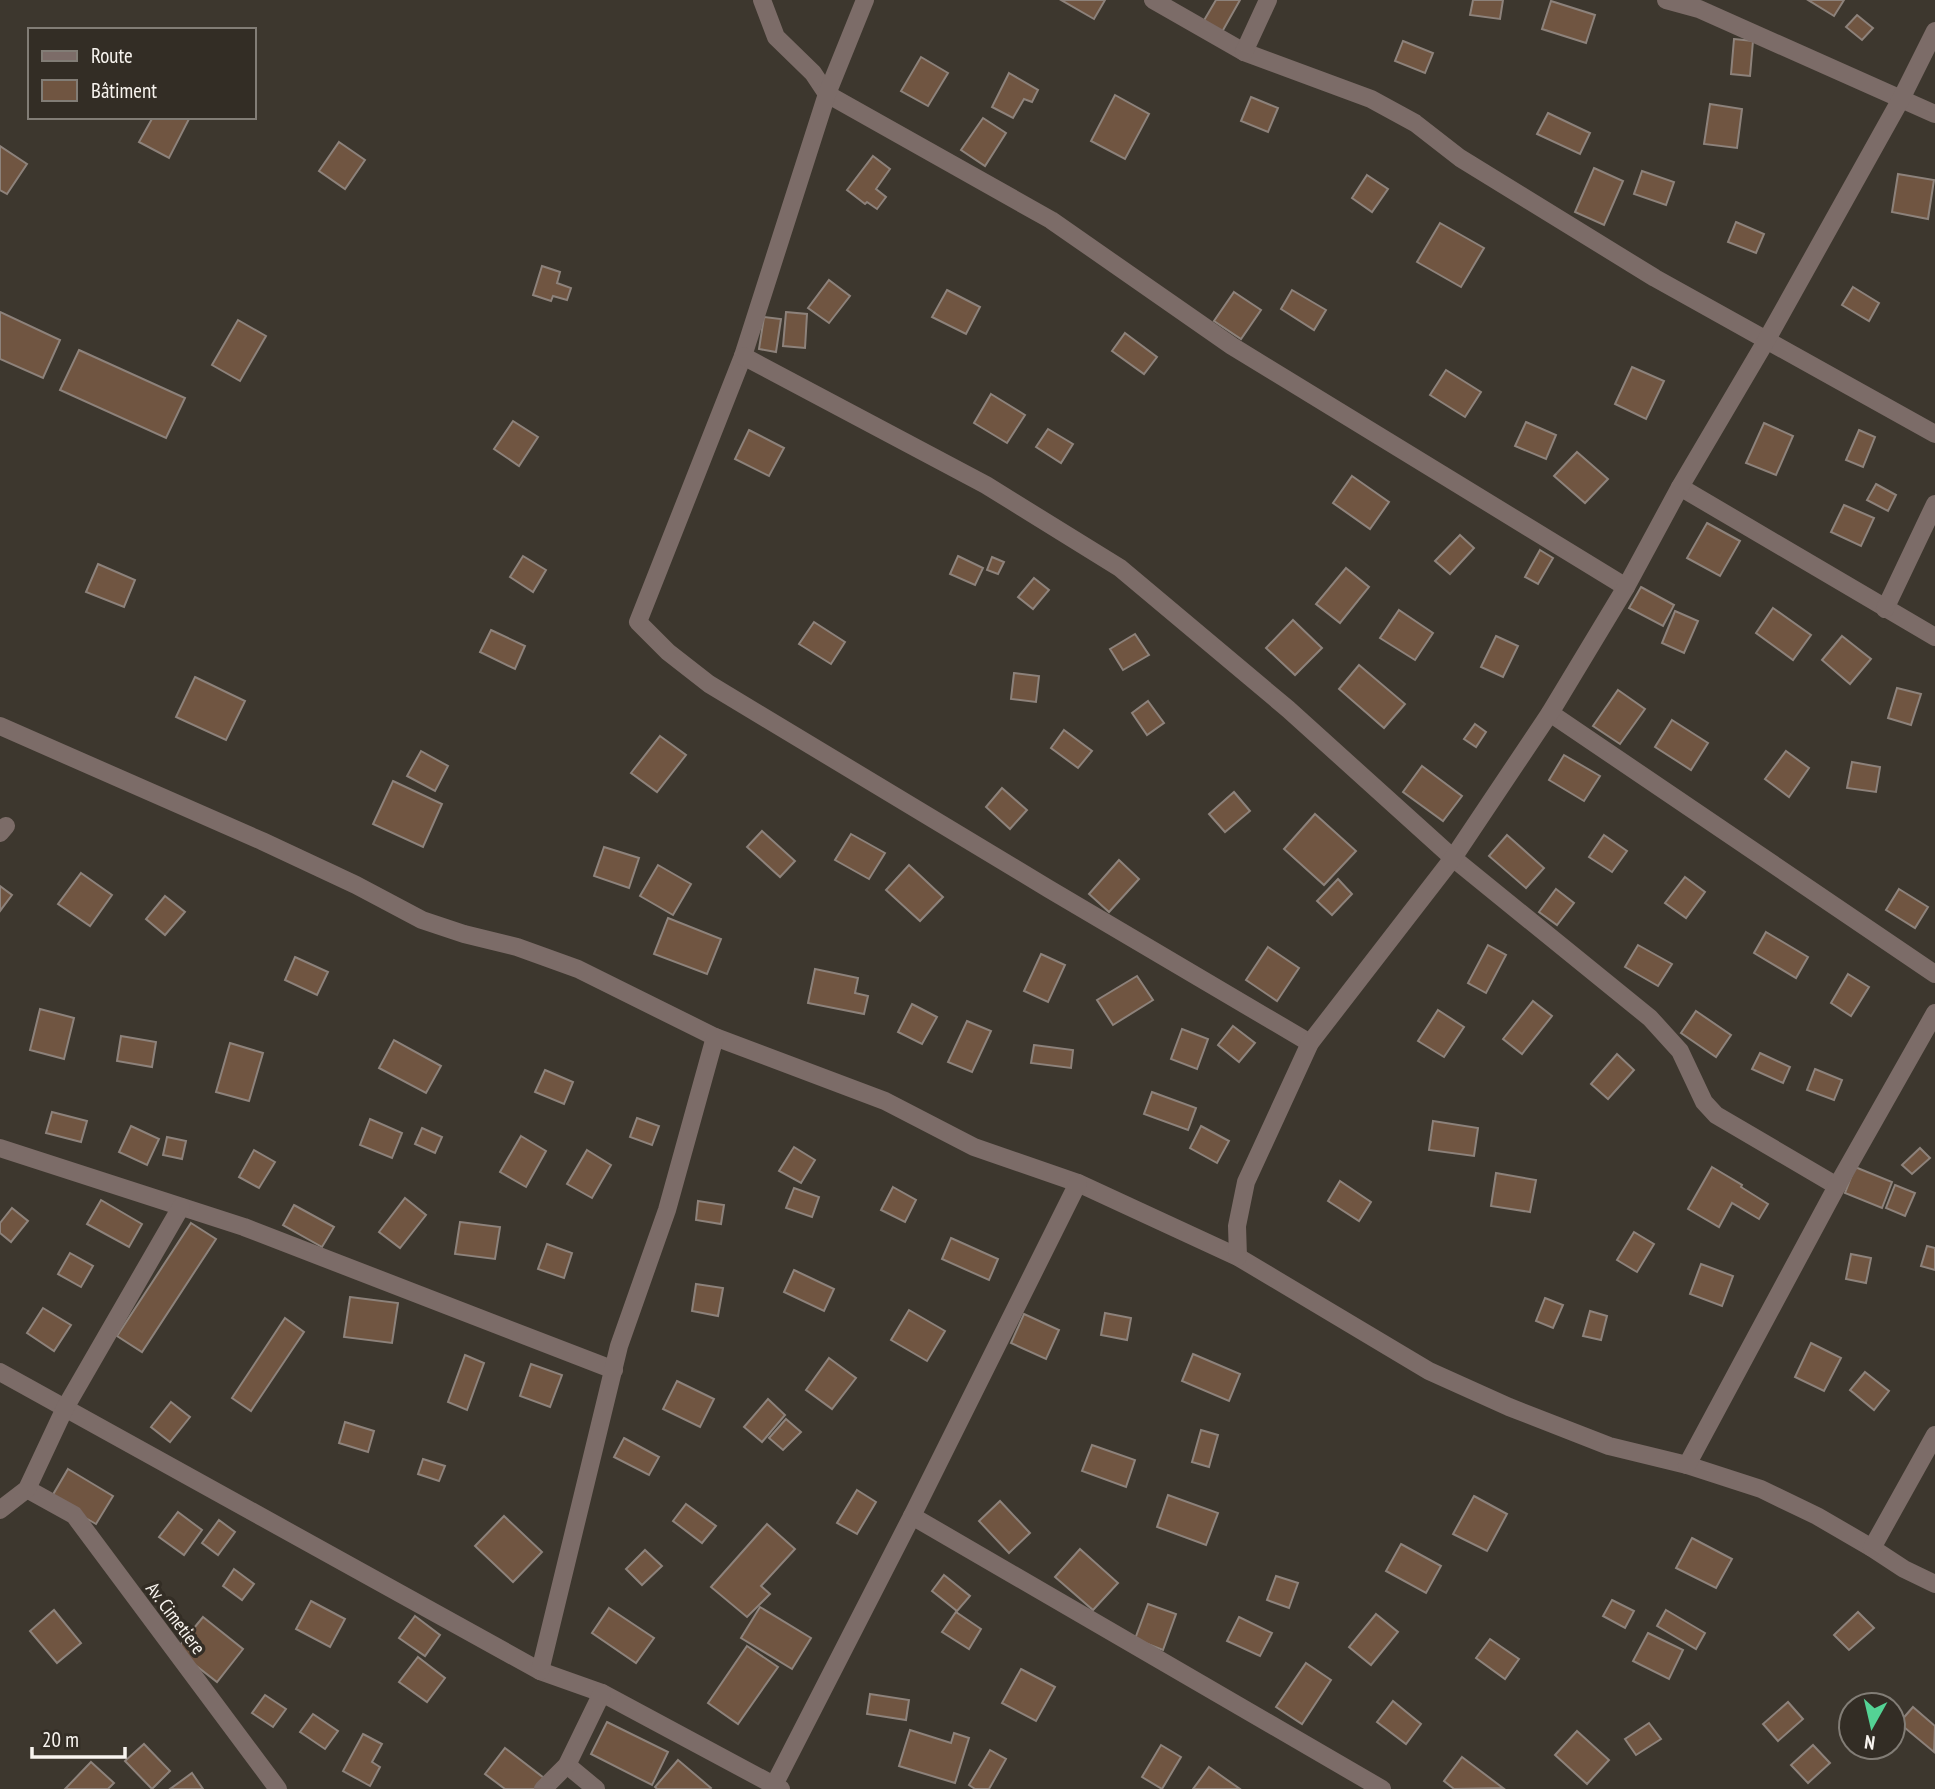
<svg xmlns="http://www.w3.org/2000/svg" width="1935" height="1789" viewBox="0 0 1935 1789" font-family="'PT Sans Narrow',sans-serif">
<rect width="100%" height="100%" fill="#3d372e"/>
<g fill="#705541" stroke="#8d827b" stroke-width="2">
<path d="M1061,0H1105L1094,19Z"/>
<path d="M1216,0H1240L1222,32L1203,22Z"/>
<path d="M1473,0H1503L1500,19L1470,15Z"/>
<path d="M1808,0H1844L1834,16Z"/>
<path d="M1551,1L1595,15L1586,43L1542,29Z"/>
<path d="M1857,15L1873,28L1862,40L1846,27Z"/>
<path d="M1734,39L1753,41L1750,76L1731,74Z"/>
<path d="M1403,41L1433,53L1425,73L1395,61Z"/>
<path d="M921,57L948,73L928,106L901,91Z"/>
<path d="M1009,73L1038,90L1032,102L1024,99L1013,118L992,107Z"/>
<path d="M1115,95L1149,114L1125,159L1091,141Z"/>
<path d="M1251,97L1278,108L1268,132L1241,121Z"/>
<path d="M1710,104L1742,109L1737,148L1704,144Z"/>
<path d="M1548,113L1590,133L1580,154L1537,134Z"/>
<path d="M153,117H190L169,158L139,142Z"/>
<path d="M983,118L1006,133L985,166L961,150Z"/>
<path d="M339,142L365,160L345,189L319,171Z"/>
<path d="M0,146L27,164L7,194L0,190Z"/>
<path d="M873,156L890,169L876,189L886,197L877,209L867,202L865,204L847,190Z"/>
<path d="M1594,168L1623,181L1604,225L1575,212Z"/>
<path d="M1642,171L1674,182L1666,205L1634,194Z"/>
<path d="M1898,174L1934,180L1928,219L1892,212Z"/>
<path d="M1367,175L1388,189L1372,212L1352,198Z"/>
<path d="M1736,222L1764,234L1756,253L1728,242Z"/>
<path d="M1440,223L1484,248L1461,287L1417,262Z"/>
<path d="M542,266L560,272L557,283L571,288L567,300L553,296L551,301L533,295Z"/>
<path d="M829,280L850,296L829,323L808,308Z"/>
<path d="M1853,287L1879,303L1869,321L1842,305Z"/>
<path d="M947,290L980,307L966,334L932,317Z"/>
<path d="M1292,290L1326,310L1314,330L1281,309Z"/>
<path d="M1234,292L1261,310L1241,339L1214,321Z"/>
<path d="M0,312L60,340L43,378L0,359Z"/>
<path d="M786,312L807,314L805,348L783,346Z"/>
<path d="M764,317L781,319L776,352L759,349Z"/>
<path d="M238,320L266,336L240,381L212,365Z"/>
<path d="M1125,333L1157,357L1144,374L1112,351Z"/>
<path d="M79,350L185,398L166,438L60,390Z"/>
<path d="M1632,367L1664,381L1646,419L1615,404Z"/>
<path d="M1446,370L1481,392L1465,417L1430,395Z"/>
<path d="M991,394L1025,415L1007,443L974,423Z"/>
<path d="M513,421L538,437L519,466L494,449Z"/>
<path d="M1526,422L1556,435L1546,459L1515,446Z"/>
<path d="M1764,423L1793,436L1776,475L1746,463Z"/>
<path d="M1048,429L1073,444L1061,463L1036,447Z"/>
<path d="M749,430L784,448L769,476L735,459Z"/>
<path d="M1859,430L1875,437L1863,467L1846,460Z"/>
<path d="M1577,452L1608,479L1585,503L1554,476Z"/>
<path d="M1352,476L1389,502L1370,529L1333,503Z"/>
<path d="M1876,484L1896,495L1888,511L1867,500Z"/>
<path d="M1844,505L1874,518L1861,546L1831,532Z"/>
<path d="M1707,523L1740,541L1720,576L1687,558Z"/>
<path d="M1460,535L1474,548L1450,574L1435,561Z"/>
<path d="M1540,550L1553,558L1538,584L1525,577Z"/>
<path d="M523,556L546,570L533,592L510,577Z"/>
<path d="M958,556L983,568L975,585L950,574Z"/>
<path d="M992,557L1004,562L998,574L987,570Z"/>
<path d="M98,564L135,580L124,607L86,592Z"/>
<path d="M1346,568L1369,587L1340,623L1316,604Z"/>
<path d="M1034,578L1049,590L1033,609L1018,597Z"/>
<path d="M1641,587L1674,605L1663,626L1629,608Z"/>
<path d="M1773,608L1811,635L1793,660L1756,633Z"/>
<path d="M1399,610L1433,633L1415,660L1380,638Z"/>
<path d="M1675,611L1698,621L1684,653L1662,643Z"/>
<path d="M1293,620L1322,648L1295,675L1266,648Z"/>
<path d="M814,622L845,642L831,664L799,644Z"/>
<path d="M491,630L525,646L515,669L480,652Z"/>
<path d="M1135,634L1149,655L1123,670L1110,649Z"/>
<path d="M1496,636L1518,646L1503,677L1481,667Z"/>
<path d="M1842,636L1871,659L1850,684L1822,660Z"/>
<path d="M1359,665L1405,704L1384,728L1339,689Z"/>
<path d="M1014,673L1039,676L1036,702L1011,699Z"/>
<path d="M195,677L245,701L226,740L176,717Z"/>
<path d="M1897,688L1921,694L1911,725L1888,718Z"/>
<path d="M1618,690L1645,709L1620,744L1593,726Z"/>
<path d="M1148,701L1164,723L1147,735L1132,713Z"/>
<path d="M1672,720L1708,743L1691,770L1655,747Z"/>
<path d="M1475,724L1486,732L1476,747L1464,739Z"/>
<path d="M1064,730L1092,751L1078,768L1051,748Z"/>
<path d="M660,736L686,755L657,792L631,773Z"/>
<path d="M421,751L448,766L435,791L407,776Z"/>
<path d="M1786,751L1809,768L1789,797L1765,779Z"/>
<path d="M1564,755L1600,776L1584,801L1549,780Z"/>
<path d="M1852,762L1880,767L1876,792L1847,788Z"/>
<path d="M1422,766L1462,796L1443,821L1403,792Z"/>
<path d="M393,781L442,804L423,847L373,824Z"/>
<path d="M1002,788L1027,810L1010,829L986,807Z"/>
<path d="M1234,792L1250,811L1225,832L1209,814Z"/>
<path d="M1315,814L1356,851L1324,885L1284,849Z"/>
<path d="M762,831L795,861L780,877L747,847Z"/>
<path d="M851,834L885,853L869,879L835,860Z"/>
<path d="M1507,835L1544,868L1526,888L1489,856Z"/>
<path d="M1604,835L1627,851L1612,872L1589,857Z"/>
<path d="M604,847L639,858L629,888L594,876Z"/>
<path d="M1119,860L1139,879L1109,912L1089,894Z"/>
<path d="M658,865L691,884L673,915L640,896Z"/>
<path d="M909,865L943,897L920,921L886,890Z"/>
<path d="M81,873L112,895L90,926L58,904Z"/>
<path d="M1685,877L1705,892L1686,918L1665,903Z"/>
<path d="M1338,879L1352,894L1332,915L1317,901Z"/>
<path d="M0,886L12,895L0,911Z"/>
<path d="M1556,889L1574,903L1557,925L1539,912Z"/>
<path d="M1899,889L1928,907L1915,928L1886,910Z"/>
<path d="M165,896L185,912L165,935L146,919Z"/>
<path d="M668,918L721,939L707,974L654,954Z"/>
<path d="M1766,932L1808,957L1796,978L1754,953Z"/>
<path d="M1488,945L1506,955L1486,993L1468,983Z"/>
<path d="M1638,945L1672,964L1658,986L1625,967Z"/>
<path d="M1268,947L1299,968L1277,1001L1246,980Z"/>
<path d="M1041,954L1065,965L1048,1002L1024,991Z"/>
<path d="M295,957L328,972L317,995L285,980Z"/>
<path d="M815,969L858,978L855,993L868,996L864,1014L808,1003Z"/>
<path d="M1848,974L1869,987L1851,1016L1831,1003Z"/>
<path d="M1137,976L1153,1000L1113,1025L1097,1000Z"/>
<path d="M1533,1001L1552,1016L1522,1054L1503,1039Z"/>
<path d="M912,1004L937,1017L922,1044L898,1032Z"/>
<path d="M40,1009L74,1018L64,1059L30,1050Z"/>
<path d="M1438,1010L1464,1027L1444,1057L1418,1041Z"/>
<path d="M1696,1011L1731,1035L1716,1057L1681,1033Z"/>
<path d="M967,1021L991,1031L972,1072L948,1062Z"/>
<path d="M1233,1026L1255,1043L1239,1062L1218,1045Z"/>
<path d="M1182,1029L1208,1039L1197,1069L1171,1059Z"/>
<path d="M121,1036L156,1042L152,1067L117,1061Z"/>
<path d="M394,1040L441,1066L426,1093L379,1068Z"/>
<path d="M230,1043L263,1053L249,1101L216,1092Z"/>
<path d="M1034,1045L1073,1050L1071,1068L1031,1063Z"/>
<path d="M1760,1053L1790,1067L1783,1083L1752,1069Z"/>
<path d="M1617,1054L1634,1070L1608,1099L1591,1084Z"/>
<path d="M1815,1069L1842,1080L1834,1100L1807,1090Z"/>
<path d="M545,1070L573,1082L564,1104L535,1092Z"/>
<path d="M1152,1092L1196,1108L1188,1130L1144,1114Z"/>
<path d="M52,1112L87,1121L81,1142L46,1133Z"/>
<path d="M637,1118L659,1126L652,1145L630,1137Z"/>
<path d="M370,1119L402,1133L392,1158L360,1145Z"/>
<path d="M1433,1121L1478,1128L1474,1156L1429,1150Z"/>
<path d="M131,1126L159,1139L147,1165L119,1152Z"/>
<path d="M1201,1126L1229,1141L1217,1163L1190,1148Z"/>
<path d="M422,1128L442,1137L435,1153L415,1144Z"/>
<path d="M521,1136L546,1151L526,1187L500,1172Z"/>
<path d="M167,1137L186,1141L182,1159L163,1155Z"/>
<path d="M794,1147L815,1160L801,1183L779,1171Z"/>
<path d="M1920,1148L1930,1158L1912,1174L1902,1165Z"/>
<path d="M254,1150L275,1162L259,1188L239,1177Z"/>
<path d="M587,1150L611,1165L592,1198L567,1184Z"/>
<path d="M1712,1167L1742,1185L1741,1187L1768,1204L1759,1219L1732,1203L1719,1227L1688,1209Z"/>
<path d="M1855,1167L1892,1182L1882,1208L1845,1193Z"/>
<path d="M1496,1173L1536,1180L1530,1212L1491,1206Z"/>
<path d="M1340,1181L1371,1202L1359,1221L1328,1201Z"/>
<path d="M1895,1185L1915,1193L1905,1216L1886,1208Z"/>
<path d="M893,1187L916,1200L905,1222L881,1210Z"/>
<path d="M794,1188L819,1197L812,1217L786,1208Z"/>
<path d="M405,1198L426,1215L400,1248L379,1232Z"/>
<path d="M101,1200L142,1224L129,1247L87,1224Z"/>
<path d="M698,1201L724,1205L721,1224L696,1220Z"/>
<path d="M294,1205L334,1227L322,1247L283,1225Z"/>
<path d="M12,1208L28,1221L11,1242L0,1233V1223Z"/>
<path d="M460,1222L500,1227L495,1259L455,1254Z"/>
<path d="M191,1223L216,1239L142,1352L117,1336Z"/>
<path d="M1634,1232L1654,1244L1637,1272L1617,1260Z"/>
<path d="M951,1238L998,1259L989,1280L942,1259Z"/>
<path d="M547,1244L572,1253L564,1278L538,1269Z"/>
<path d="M1927,1246L1935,1248V1270L1921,1266Z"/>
<path d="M70,1253L93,1266L81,1287L58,1274Z"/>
<path d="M1851,1254L1871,1258L1866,1283L1846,1279Z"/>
<path d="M1701,1264L1733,1276L1722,1306L1690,1294Z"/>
<path d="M794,1270L834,1289L824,1311L784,1292Z"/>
<path d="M696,1284L723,1288L718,1316L692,1311Z"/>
<path d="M350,1297L398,1303L392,1343L344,1337Z"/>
<path d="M1545,1298L1563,1305L1553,1328L1536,1321Z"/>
<path d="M43,1308L71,1325L54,1351L27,1333Z"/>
<path d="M909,1310L945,1331L927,1361L891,1340Z"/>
<path d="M1590,1311L1607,1316L1601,1340L1583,1336Z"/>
<path d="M1105,1313L1131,1318L1127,1340L1101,1335Z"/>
<path d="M1024,1314L1059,1330L1046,1359L1011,1343Z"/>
<path d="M285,1318L304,1332L251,1411L232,1398Z"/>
<path d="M1811,1343L1841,1358L1824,1391L1795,1377Z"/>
<path d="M1193,1354L1240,1374L1229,1401L1182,1381Z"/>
<path d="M465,1355L484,1363L467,1410L448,1402Z"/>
<path d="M829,1358L856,1378L832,1409L806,1390Z"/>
<path d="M531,1364L562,1375L550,1407L520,1396Z"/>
<path d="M1865,1372L1889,1391L1874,1410L1850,1390Z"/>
<path d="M677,1381L714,1399L700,1427L663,1409Z"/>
<path d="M768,1399L785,1415L762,1442L744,1427Z"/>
<path d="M171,1402L190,1417L170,1442L151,1427Z"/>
<path d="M786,1419L801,1432L783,1450L769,1438Z"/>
<path d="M345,1422L374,1431L368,1452L339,1443Z"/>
<path d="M1201,1430L1218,1435L1209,1467L1192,1462Z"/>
<path d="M624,1438L659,1457L649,1475L614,1457Z"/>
<path d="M1092,1445L1135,1460L1126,1487L1082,1471Z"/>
<path d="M423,1459L445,1466L439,1481L418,1474Z"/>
<path d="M68,1469L113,1496L96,1524L51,1498Z"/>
<path d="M857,1490L876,1502L857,1534L837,1523Z"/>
<path d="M1168,1495L1218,1513L1206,1545L1157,1527Z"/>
<path d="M1474,1496L1507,1514L1487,1551L1453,1534Z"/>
<path d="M1000,1501L1030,1533L1009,1553L979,1521Z"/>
<path d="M686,1504L716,1526L702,1543L673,1521Z"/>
<path d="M178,1512L202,1530L184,1555L159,1537Z"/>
<path d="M504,1516L542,1552L513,1582L475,1546Z"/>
<path d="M219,1520L235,1532L218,1555L202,1543Z"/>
<path d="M767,1524L795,1549L761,1586L770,1594L747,1617L711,1587Z"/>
<path d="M1692,1538L1732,1559L1716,1588L1676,1568Z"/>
<path d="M1401,1544L1441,1566L1426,1593L1386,1571Z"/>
<path d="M1080,1549L1118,1583L1093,1610L1055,1577Z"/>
<path d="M645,1550L662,1566L642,1585L626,1569Z"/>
<path d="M234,1569L254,1584L242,1600L223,1586Z"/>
<path d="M944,1575L970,1596L957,1611L932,1591Z"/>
<path d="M1276,1576L1298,1583L1289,1608L1267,1600Z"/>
<path d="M1612,1600L1634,1611L1625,1628L1603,1616Z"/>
<path d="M311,1601L345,1619L330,1647L296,1629Z"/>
<path d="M1148,1604L1176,1614L1163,1650L1135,1639Z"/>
<path d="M760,1607L811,1638L792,1669L741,1638Z"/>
<path d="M609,1608L654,1638L636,1663L592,1633Z"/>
<path d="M54,1610L81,1643L57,1663L30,1631Z"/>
<path d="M1666,1610L1705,1633L1696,1649L1657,1626Z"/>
<path d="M956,1612L981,1629L969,1649L942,1632Z"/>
<path d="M1858,1612L1874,1628L1849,1650L1834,1635Z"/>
<path d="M1376,1614L1398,1632L1371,1665L1349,1647Z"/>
<path d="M415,1616L440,1635L425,1656L399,1638Z"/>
<path d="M203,1617L243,1649L217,1682L176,1650Z"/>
<path d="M1239,1617L1272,1633L1260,1656L1227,1641Z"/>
<path d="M1648,1633L1683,1650L1669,1679L1633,1661Z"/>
<path d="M1490,1639L1519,1659L1505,1679L1476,1658Z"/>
<path d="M747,1646L778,1667L738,1724L708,1703Z"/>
<path d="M418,1657L445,1678L427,1702L399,1682Z"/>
<path d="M1306,1663L1331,1680L1302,1724L1276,1707Z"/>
<path d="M1021,1669L1055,1687L1036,1721L1002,1703Z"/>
<path d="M870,1694L909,1700L906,1720L867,1714Z"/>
<path d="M265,1695L286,1709L273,1727L252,1713Z"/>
<path d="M1393,1701L1421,1724L1406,1744L1377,1722Z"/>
<path d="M1788,1702L1803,1719L1778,1741L1763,1724Z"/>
<path d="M1913,1707L1935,1726L1934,1752L1899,1723Z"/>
<path d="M313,1714L338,1731L325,1749L300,1732Z"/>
<path d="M607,1722L668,1752L652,1785L591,1754Z"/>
<path d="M1649,1723L1661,1739L1636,1755L1625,1739Z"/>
<path d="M910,1730L951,1743L954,1733L969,1738L955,1783L899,1766Z"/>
<path d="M1577,1731L1609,1760L1587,1784L1555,1755Z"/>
<path d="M363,1734L382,1744L372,1762L380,1767L370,1786L343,1771Z"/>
<path d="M144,1744L170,1771L152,1789L125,1761Z"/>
<path d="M1161,1745L1181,1757L1162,1789L1142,1777Z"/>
<path d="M1813,1745L1830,1763L1808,1783L1791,1765Z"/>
<path d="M505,1748L544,1778L535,1789H505L485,1774Z"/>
<path d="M990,1750L1006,1759L989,1789H975L969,1785Z"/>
<path d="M1462,1757L1503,1788L1454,1789L1444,1781Z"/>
<path d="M678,1760L711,1788L710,1789H657L655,1787Z"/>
<path d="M91,1762L114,1783L108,1789H65Z"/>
<path d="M1209,1767L1240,1789H1193Z"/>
<path d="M192,1773L203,1789H170Z"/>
</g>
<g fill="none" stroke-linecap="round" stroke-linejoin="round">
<g stroke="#7c6c68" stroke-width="18">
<path d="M762,0L776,37L813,73L827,94L1051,220L1232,346L1626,587"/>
<path d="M865,0L827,94L743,356L638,622L668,652L709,684L1049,889L1310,1043"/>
<path d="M1153,0L1244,52L1371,99L1415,123L1460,158L1655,278L1935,434"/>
<path d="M1666,0L1699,9L1935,114"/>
<path d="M1244,52L1268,0"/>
<path d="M743,356L986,485L1120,568L1288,709L1453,858L1650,1018L1680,1051L1704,1102L1716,1115L1837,1186"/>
<path d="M1680,487L1935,637"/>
<path d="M1885,609L1935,504"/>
<path d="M1550,713L1935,974"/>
<path d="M0,726L262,841L356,885L422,920L464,934L517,947L578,969L715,1037L885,1101L974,1147L1078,1183L1238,1257L1429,1371L1509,1407L1609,1446L1687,1465L1761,1489L1817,1516L1872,1548L1904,1569L1935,1584"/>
<path d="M0,833L6,826"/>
<path d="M0,1148L244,1227L614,1370"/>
<path d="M1238,1257L1237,1226L1246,1182L1310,1043L1453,858L1550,713L1626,587L1680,487L1766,341L1901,99L1935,31"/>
<path d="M0,1372L540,1671L602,1693L781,1789"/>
<path d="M1687,1465L1837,1186L1935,1013"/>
<path d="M27,1489L74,1515L278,1789"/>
<path d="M0,1510L27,1489L65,1408L181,1207"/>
<path d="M912,1516L1382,1789"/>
<path d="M1872,1548L1935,1435"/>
<path d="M540,1671L619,1346L667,1210L715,1037"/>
<path d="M567,1765L596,1789"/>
<path d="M774,1785L912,1516L1078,1183"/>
<path d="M543,1789L567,1765L602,1693"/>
</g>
</g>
<g text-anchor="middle" stroke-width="7" stroke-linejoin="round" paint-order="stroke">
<g font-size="19" fill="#f8f4ef" stroke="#332d25">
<text transform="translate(176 1618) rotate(53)" y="7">Av. Cimetiere</text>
</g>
</g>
<rect x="28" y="28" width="228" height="91" fill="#332d25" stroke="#827d76" stroke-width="2"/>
<rect x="42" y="51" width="35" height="10" fill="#7c6c68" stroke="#827d76" stroke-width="2"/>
<text x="91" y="63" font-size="21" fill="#f8f4ef">Route</text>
<rect x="42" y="80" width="35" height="21" fill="#705541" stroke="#827d76" stroke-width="2"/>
<text x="91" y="98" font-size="21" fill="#f8f4ef">Bâtiment</text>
<g transform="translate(1872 1726) rotate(188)"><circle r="33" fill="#332d25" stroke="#827d76" stroke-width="2"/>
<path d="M0-5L12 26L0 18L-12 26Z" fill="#54d395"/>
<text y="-10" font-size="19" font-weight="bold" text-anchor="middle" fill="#f8f4ef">N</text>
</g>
<path d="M32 1747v10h93v-10" fill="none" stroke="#f8f4ef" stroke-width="3.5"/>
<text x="42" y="1747" font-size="21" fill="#f8f4ef" stroke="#332d25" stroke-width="5" paint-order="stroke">20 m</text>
</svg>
